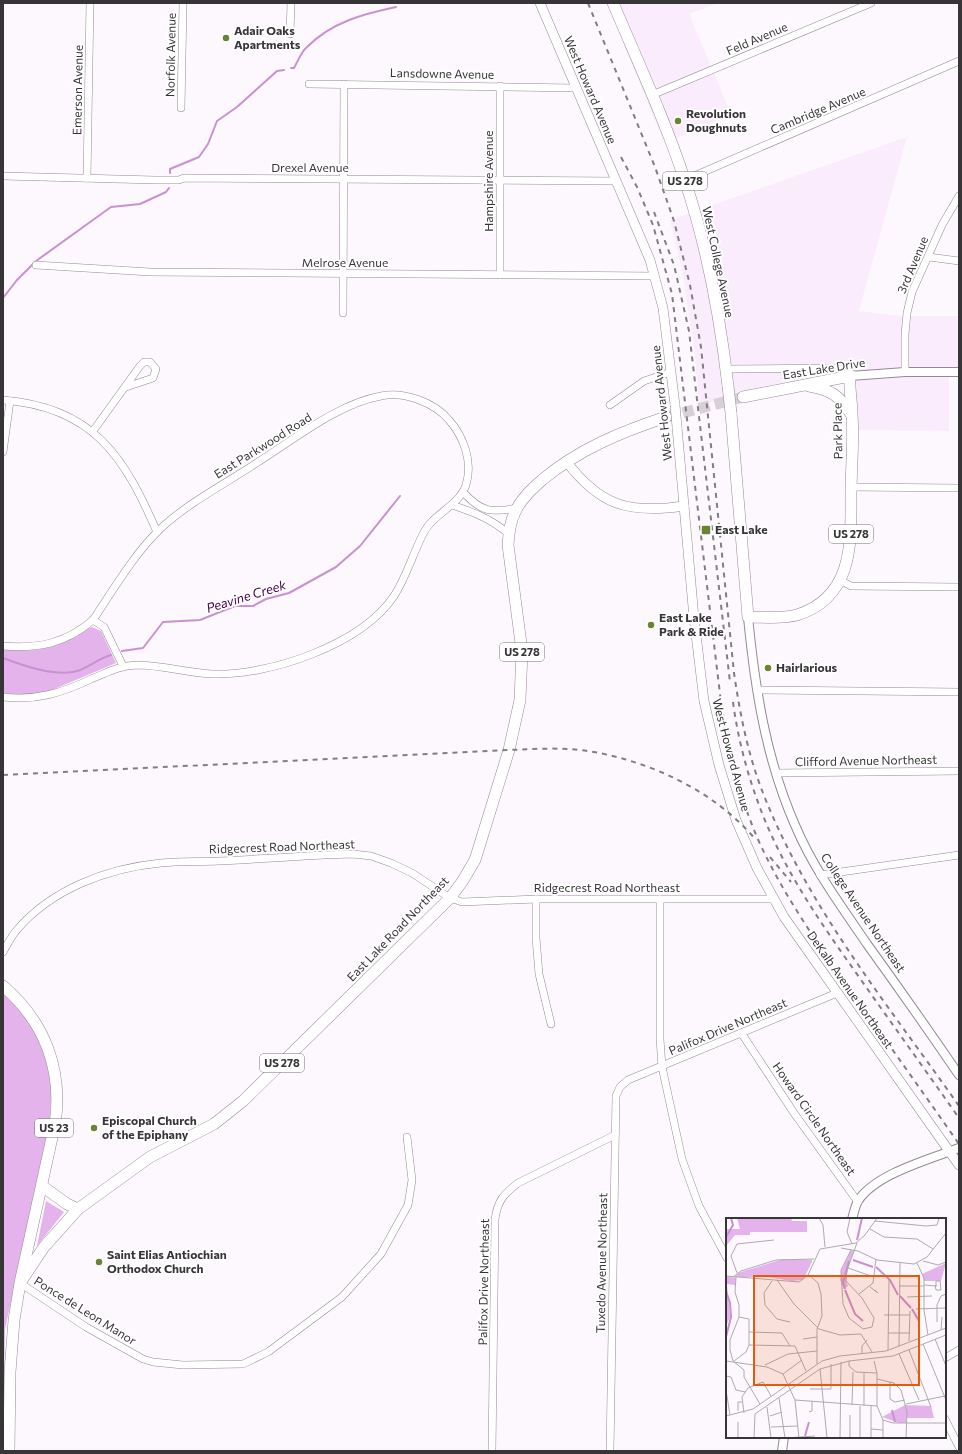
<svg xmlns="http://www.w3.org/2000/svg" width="962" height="1454" viewBox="0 0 962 1454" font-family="Commissioner,sans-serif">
<rect width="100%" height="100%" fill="#fdf8fe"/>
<g fill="#fbecfd">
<path d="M607,3H718L689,14L731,114L669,142L661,135Z"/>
<path d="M907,137L859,311L901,316H959V369H949V431L851,430L849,369L740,391L699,407L695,354L682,270L670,220Z"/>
</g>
<g fill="#e4b3ec">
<path d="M92,627L101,631L116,663L52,690L34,695L3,694V645L44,648Z"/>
<path d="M3,993C50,1036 56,1072 48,1133L5,1329L3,1451Z"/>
<path d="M46,1201L64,1212L37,1246Z"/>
</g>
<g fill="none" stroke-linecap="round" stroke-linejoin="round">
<g stroke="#c990d2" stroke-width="2">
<path d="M291,68H294C298,61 301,52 307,47C332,22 363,14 396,7"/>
<path d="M170,173V169L199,157L208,144L217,121L237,107L277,71L284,70"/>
<path d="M3,298L17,280L36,261L111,207L140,204L166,192L169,188"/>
<path d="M122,651L143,648L163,622L200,620L235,606H253L266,599L289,593L336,567L360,546L400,496"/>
<path d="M3,658C24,666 58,678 80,670C90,666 100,658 111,655"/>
</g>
<path stroke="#d6d1d6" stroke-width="11" stroke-dasharray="11 5.5" stroke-linecap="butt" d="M667,417L743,397"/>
<defs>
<g id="minor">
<path d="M290,34L291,3"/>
<path d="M309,84L575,88"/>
<path d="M500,86V275"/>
<path d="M652,95L871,3"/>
<path d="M181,108L183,3"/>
<path d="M3,176L155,180H179L184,178L617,181"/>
<path d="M87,178L90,3"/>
<path d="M685,180L959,61"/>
<path d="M929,257L959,261"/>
<path d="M36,265L150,272L655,276"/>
<path d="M343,313L344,84"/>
<path d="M726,369L838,368L854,375"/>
<path d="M905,372V334L907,313L912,292L942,225L959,196"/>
<path d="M3,400C93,407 124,456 157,532"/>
<path d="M610,405L644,381L671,372"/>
<path d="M93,431L140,366L144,362H150L156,369L153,378L126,387"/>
<path d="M3,452L10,401"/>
<path d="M851,487L959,488"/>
<path d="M463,492C481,512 491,513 517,508"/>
<path d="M452,505C475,513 490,518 509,534"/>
<path d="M840,580L851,586L959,587"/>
<path d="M93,620L104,627L123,666"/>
<path d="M3,646C39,649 66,643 93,620C113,590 135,553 160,529C189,502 225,484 258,462C295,439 337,404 381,396C403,391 434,402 449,420C464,437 473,462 466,485C459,506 434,513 424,532C413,553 407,576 394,596C361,645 269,676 212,674C187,673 162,665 137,665C117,666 109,672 91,679C62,693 35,701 3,697"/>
<path d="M757,690L959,692"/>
<path d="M776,773L959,771"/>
<path d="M820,875L959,855"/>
<path d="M536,899V938L539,974L551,1024"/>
<path d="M660,899V1039L662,1067L682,1159L699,1206L727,1258"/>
<path d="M3,952C7,945 11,937 16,931C51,889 108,868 161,863C180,861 200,862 219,861C264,859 308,855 353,854L371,856L391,863L412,873L450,898L462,902L536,899H774"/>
<path d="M742,1034L794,1113L858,1202"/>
<path d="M20,1283L86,1327L143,1359L153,1362L183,1365L243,1364L268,1352L342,1297L381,1254L408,1205L412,1180L407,1137"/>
<path d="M945,1358L959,1350"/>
<path d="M945,1419L959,1447"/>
<path d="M492,1451L495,1219C498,1200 503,1195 518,1183L615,1135"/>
<path d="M610,1451L616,1096L620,1087L628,1080L837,993"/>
</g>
<g id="tertiary">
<path d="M850,376L905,372H959"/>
<path d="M748,617C755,689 766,759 795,825C813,868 841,906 867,944C898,987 929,1031 959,1075"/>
<path d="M852,1219C854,1213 855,1206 858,1201C875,1174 930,1159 959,1148"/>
<path d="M782,1451L784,1437"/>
</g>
<g id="secondary">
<path d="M540,3L650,260L663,308L675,405"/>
<path d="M677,427L694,618L704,701L719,765L736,820L757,868L784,917L959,1165"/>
<path d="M566,461C600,506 629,514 684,506"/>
</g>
<g id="primary">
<path d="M613,3C638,62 665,120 685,181C707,246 720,317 728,386"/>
<path d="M809,386C831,390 839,395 851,414"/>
<path d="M731,413L748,617C764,617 781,619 797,615C854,597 851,542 851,495C851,468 854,442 852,415C852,402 849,389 850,376L743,397"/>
<path d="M22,1280L44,1247L78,1209L150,1157L214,1124L243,1101L450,898L462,882L475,860L509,750L520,700L522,651L508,545C509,533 510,521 516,510C522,498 532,489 542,480C579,449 621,432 666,417"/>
</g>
<g id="trunk">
<path d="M3,986C45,1022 63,1070 55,1124L20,1283L14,1320L10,1372L9,1451"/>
<path d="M42,1186L67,1204L78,1209"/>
</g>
</defs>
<use href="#minor" stroke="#928a93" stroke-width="8"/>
<use href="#tertiary" stroke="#928a93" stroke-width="10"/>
<use href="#secondary" stroke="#928a93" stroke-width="10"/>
<use href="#primary" stroke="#928a93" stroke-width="12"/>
<use href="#trunk" stroke="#928a93" stroke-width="12"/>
<use href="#minor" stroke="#fff" stroke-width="7"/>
<use href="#tertiary" stroke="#fff" stroke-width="8"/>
<use href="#secondary" stroke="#fff" stroke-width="9"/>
<use href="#primary" stroke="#fff" stroke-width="11"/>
<use href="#trunk" stroke="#fff" stroke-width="11"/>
<g stroke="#817e82" stroke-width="2" stroke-dasharray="5 5" stroke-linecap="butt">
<path d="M588,3L655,167L674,221L690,285L701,347L734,673C740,714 748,755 763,793C808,908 889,1006 959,1106"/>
<path d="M621,157L637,187L653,225L672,294L720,694C727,747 739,798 761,846C786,899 820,947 854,995C889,1045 924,1094 959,1144"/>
<path d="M654,212L674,265L689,331L730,682"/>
<path d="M733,702C738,740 748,777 762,813C785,872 822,925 859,977C892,1024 926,1071 959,1118"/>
<path d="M3,775L509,750C535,749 562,747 588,751C650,761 715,791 756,840"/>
<path d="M770,857L791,882"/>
</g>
<defs>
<path id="secondary-bridge" d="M675,405L677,427"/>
<path id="primary-bridge" d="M728,386L731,413"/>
</defs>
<use href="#secondary-bridge" stroke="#928a93" stroke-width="10" stroke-linecap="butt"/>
<use href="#primary-bridge" stroke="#928a93" stroke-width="12" stroke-linecap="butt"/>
<use href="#secondary-bridge" stroke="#fff" stroke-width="9"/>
<use href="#primary-bridge" stroke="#fff" stroke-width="11"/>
</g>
<g fill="#6b8335" stroke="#fff" stroke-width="1.5">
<circle cx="226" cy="38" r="4"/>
<circle cx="678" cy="121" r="4"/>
<rect x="701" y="525" width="10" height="10" rx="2"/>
<circle cx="651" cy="625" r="4"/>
<circle cx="768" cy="668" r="4"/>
<circle cx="94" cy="1128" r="4"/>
<circle cx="99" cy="1262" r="4"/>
</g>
<g text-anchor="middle" stroke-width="4" stroke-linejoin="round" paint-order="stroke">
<g fill="#fff" stroke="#747274" stroke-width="1">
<rect x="663" y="172" width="44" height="18" rx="3"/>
<rect x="829" y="525" width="44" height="18" rx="3"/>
<rect x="500" y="643" width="44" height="18" rx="3"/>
<rect x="260" y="1054" width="44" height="18" rx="3"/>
<rect x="35" y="1119" width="38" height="18" rx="3"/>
</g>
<g font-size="11" font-weight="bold" fill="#383538">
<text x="685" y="185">US 278</text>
<text x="851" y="538">US 278</text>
<text x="522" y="656">US 278</text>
<text x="282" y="1067">US 278</text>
<text x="54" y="1132">US 23</text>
</g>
<g font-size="12" font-weight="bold" fill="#383538" stroke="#fff" text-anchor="start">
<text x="234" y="35">Adair Oaks<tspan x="234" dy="14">Apartments</tspan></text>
<text x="686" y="118">Revolution<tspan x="686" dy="14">Doughnuts</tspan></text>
<text x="715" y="534">East Lake</text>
<text x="659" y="622">East Lake<tspan x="659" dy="14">Park &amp; Ride</tspan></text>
<text x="776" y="672">Hairlarious</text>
<text x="102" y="1125">Episcopal Church<tspan x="102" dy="14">of the Epiphany</tspan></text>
<text x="107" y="1259">Saint Elias Antiochian<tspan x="107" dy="14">Orthodox Church</tspan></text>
</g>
<g font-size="12" fill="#383538" stroke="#fff">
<text transform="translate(757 39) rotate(-23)" y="4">Feld Avenue</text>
<text transform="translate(171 55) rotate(-89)" y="4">Norfolk Avenue</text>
<text transform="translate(442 74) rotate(1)" y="4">Lansdowne Avenue</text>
<text transform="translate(78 90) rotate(-89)" y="4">Emerson Avenue</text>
<text transform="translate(590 90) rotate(67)" y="4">West Howard Avenue</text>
<text transform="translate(818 111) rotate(-23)" y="4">Cambridge Avenue</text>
<text x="310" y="172">Drexel Avenue</text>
<text transform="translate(489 181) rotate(-90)" y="4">Hampshire Avenue</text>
<text transform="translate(718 262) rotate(78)" y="4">West College Avenue</text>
<text x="345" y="267">Melrose Avenue</text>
<text transform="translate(913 265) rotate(-67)" y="4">3rd Avenue</text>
<text transform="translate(824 369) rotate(-9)" y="4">East Lake Drive</text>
<text transform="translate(662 403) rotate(-96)" y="4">West Howard Avenue</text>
<text transform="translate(838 431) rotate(-91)" y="4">Park Place</text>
<text transform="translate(263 446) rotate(-32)" y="4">East Parkwood Road</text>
<text transform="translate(731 755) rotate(75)" y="4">West Howard Avenue</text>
<text transform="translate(866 761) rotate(-1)" y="4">Clifford Avenue Northeast</text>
<text transform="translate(282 847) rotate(-2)" y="4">Ridgecrest Road Northeast</text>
<text x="607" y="892">Ridgecrest Road Northeast</text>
<text transform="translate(863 913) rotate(56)" y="4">College Avenue Northeast</text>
<text transform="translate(398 929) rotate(-46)" y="4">East Lake Road Northeast</text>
<text transform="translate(850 990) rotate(55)" y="4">DeKalb Avenue Northeast</text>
<text transform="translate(728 1027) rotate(-23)" y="4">Palifox Drive Northeast</text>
<text transform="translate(814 1119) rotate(55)" y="4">Howard Circle Northeast</text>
<text transform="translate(602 1263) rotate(-89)" y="4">Tuxedo Avenue Northeast</text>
<text transform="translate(484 1282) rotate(-89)" y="4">Palifox Drive Northeast</text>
<text transform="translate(85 1311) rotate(32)" y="4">Ponce de Leon Manor</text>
</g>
<g font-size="13" font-style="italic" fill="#480052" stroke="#fff">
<text transform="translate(246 596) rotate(-17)" y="5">Peavine Creek</text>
</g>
</g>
<g transform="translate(726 1218)">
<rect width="220" height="220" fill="#fdf8fe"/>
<path d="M11,0H65L66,3H81V14H24V17H9L0,28V11H14ZM125,32L128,33L122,50L120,63L122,68L118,71L114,62L115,53ZM57,41L86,42V44L77,62L65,63L42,59H9L12,55ZM220,45L215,63H198L196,56ZM0,58L10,60L9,67L1,66L4,99L1,106ZM179,187L205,188L208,200H180V205H173L156,199Z" fill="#e4b3ec"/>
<path fill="none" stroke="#c990d2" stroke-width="2" d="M0,19L7,7L5,0M131,22L136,0M127,42L147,49M150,49L164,62L172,77M119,71L117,65L123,43M119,72L129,96L137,103M0,73L4,85L5,99L0,119M174,78L185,90M186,91L193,103M166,192L169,204M79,218L83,204"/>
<path fill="none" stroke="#aeaaaf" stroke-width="1" d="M93,0L97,7L99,29M124,0L121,14L126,26M149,3L200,8L211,7L213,0M144,11L158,19L191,21L207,31M131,25L121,52L120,63L136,80L148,100L146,109L137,111M115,30L132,33L151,42L188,46L201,39L220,15M125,32L115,52L117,86L123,100L137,111M197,43L212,47L220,44M191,45L198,60V92L202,117M122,50L148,59M11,55L5,38L11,26L48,22M83,57L92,65L95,76L96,98L91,111V146M0,58L73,64L82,57L94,31L130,25L139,17L151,0M7,59L15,53L50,42L88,41M10,59L9,74L13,87V99L4,122V132L7,143L18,152V159L34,186M51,62L68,86L93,111L114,117L135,116L146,134M46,63L38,75L39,87L51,101L64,104M198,67L211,68M209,67L210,72H215L214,63H210V68M173,68H198M144,69L152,75L149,72M133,76L147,65L150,41M181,79L206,78M190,91L220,90M158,97H184M211,104V87L215,78L220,76M215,112L216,99M23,114L56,115L64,128M162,115H184M77,121L91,119M209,121L220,148M183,123L184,93M197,126L220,182M23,127L69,128L80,153M173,128L174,45M162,132L163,62M183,132L205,189M136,136V128L141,122M173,136L193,182M0,143L41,149M8,143L20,134L23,127V101L13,99M148,143L151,155L130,154L123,148V143L167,138L220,117M39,147L62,136L91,133M41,149L57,156M94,151L101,220M151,155V188L157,202L167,205H220M57,156L69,182L73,220M57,156L76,142M0,158L5,159L10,172L19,174M151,161L168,165L175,172L181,194L180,220M164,164V181L169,184L179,182M84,171H105V146M0,172L4,197M53,180L59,220M69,182L151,188M180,186L219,178M126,187L127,154M134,188V220M138,188V155M145,188V220M41,189L45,220M12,193V184H16M83,194L86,193V183M18,195L16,179L22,170L37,164L45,178M0,198L27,191L96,143L114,138L160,133L220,110M44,198L56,194M157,202V220M45,209L72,208M145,211L157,212M12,220V204M28,220L29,196L94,151L123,143M59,220L89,218M114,220L115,144M124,220V197"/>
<path fill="#e8590c" fill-opacity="0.15" stroke="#e8590c" stroke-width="2" d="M28,58H193V167H28Z"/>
<rect width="220" height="220" fill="none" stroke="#383538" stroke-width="2"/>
</g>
<rect width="962" height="1454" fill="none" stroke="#383538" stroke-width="8"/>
</svg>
